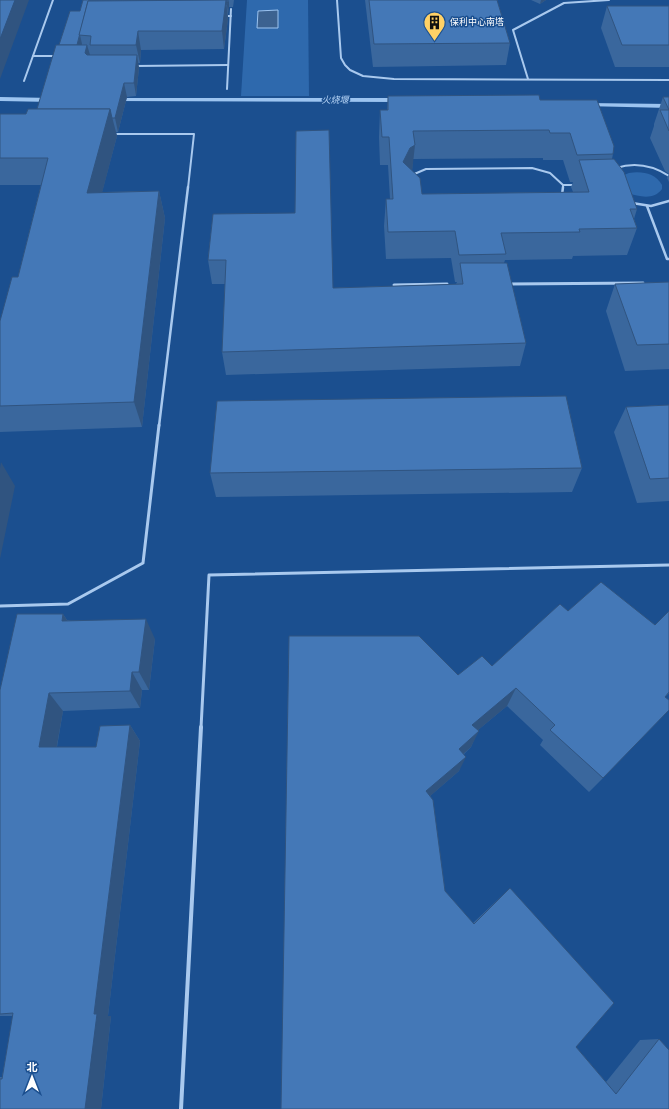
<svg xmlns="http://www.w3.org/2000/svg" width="669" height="1109" viewBox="0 0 669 1109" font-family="Quicksand,'Noto Sans SC',sans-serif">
<rect width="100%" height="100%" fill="#1b4f8f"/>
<g fill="#2e69ad">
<path d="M247,0H308L309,96H241Z"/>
<path d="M629,173C642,171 655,173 662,185V189C654,200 640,197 628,193L624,175Z"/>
</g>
<path fill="#3c6290" stroke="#9cc4f0" d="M278,10V28H257L258,11Z"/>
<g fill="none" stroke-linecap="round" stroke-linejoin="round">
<g fill="#9cc4f0" fill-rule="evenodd">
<path d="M0,97L52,98L55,100L52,102L0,101Z"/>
<path d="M114,98H400L403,100L400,102L112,101L111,100Z"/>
<path d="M586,103L669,104V108L584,106V104Z"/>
</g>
<g stroke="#a9c9ee" stroke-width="2">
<path d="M337,0L341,58L345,65L350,70L363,76L394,79L669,80"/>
<path d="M224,16H231"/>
<path d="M33,56H57"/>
<path d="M135,66L228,65"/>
<path d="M528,79L513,30L564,3L609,0"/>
<path d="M24,81L53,0"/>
<path d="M227,89L231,9"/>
<path d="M114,134H194L188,188"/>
<path d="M616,168C635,162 652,165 669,176"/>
<path d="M412,175L426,169L532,168L550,173L563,185H575"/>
<path d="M563,188V185"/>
</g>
<g stroke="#a9c9ee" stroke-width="2.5">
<path d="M562,195L563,187"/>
<path d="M632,203L651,206L669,201"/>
<path d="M647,206L667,259H669"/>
<path d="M159,426L188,187"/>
</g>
<g stroke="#a9c9ee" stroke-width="3">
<path d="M0,606L68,604L143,563L159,425"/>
<path d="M201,728L209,575L669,565"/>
</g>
<path stroke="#a9c9ee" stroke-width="4" d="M181,1109L201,727"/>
<g stroke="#a9c9ee" stroke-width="3">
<path d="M507,284L643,283"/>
<path d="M394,285L447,284"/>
</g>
</g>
<g fill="#3a679d" fill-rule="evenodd">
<path d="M83,0H234L233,7H229L228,14V19L224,49L141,50L140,63H138L139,68L136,96L127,97L118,132H116L117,136L102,192L159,191L165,218L142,427L0,432V321L18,277L41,185H0V114H26L37,109L59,45L80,11Z"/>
<path d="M365,0H497L510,43L506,65L373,67Z"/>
<path d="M531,0H546L540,4Z"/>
<path d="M607,6H669V67H615L601,28Z"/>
<path d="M388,96L540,100L613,154L612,159L637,209L634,219L637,228L627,255L573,256L572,259L505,260L504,263L526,343L520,366L226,375L222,352L225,284H212L208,260L213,214L333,288L456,284L457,282H455L451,258L386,259L384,226L386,199H390L388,165H380L379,137L380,110H387ZM543,158V160H563L570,182H573L571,187L573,192L422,194L412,171L413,159Z"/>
<path d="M663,97H669V174L665,171L650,138L654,126V124Z"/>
<path d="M669,174V182L667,178Z"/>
<path d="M669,282V369L625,371L606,311L615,284Z"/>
<path d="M669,405V501L637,503L614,432L626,407Z"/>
<path d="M582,468L572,492L216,497L210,473Z"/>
<path d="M568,611L669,693L665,697L603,778L589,792L540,745L543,740L507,706L478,730L471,747L464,754L459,771L430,796L445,891L473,923L510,888L576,1047L606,1082L640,1040L659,1039L669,1109H281L458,675L492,666Z"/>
<path d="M63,614L67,620L155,639L149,690H142L140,708L63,711L57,747H96L130,725L140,741L108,1016H111L101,1109H0V1077H2L13,1016H0V690Z"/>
</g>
<g fill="#305480">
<path d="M15,0H29L0,79V39Z"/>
<path d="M226,0L228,19L224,49L222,31Z"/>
<path d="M229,0V7L228,14L227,5Z"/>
<path d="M541,0H546L540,4Z"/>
<path d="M138,31L141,50L140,63L136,45Z"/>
<path d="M80,35L82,44L79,54L77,45Z"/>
<path d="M87,45L91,58L85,53Z"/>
<path d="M137,55L139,68L136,96L134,83Z"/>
<path d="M124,83L127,97L118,132L115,118Z"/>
<path d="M110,109L117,136L95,220L87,193Z"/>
<path d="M415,145L412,172L403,162L410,148Z"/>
<path d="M159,191L165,218L142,427L134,402Z"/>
<path d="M1,462L15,486L0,559V468Z"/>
<path d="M63,614L76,634L62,621Z"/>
<path d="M146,619L155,639L149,690L139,672Z"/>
<path d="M132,672L142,690L140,708L130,691Z"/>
<path d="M516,688L507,706L465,741L472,725Z"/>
<path d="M49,693L63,711L54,762L39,747Z"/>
<path d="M130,725L140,741L108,1016H111L101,1109H85L94,1014Z"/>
<path d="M479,731L471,747L452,764L459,749Z"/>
<path d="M466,757L459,771L421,804L426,791Z"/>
</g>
<g fill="#4478b7" stroke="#305480">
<path d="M0,0H15L0,39Z"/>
<path d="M83,0H228L227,5L226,0L88,1L77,45H59L70,11H80Z"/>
<path d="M226,0L222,31H138L136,45H90L91,36L79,35L88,1Z"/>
<path d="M369,0H497L510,43L374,44Z"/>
<path d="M607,6H669V45H622Z"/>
<path d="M56,45H87L85,53L87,55H137L134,83H124L115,118H112L110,109H37Z"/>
<path d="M539,95L540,100H597L614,146L613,154L577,155L570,133H550L549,130L413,131L415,145L410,148L403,162L420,178L422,194L589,192L579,160L614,159L624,172L637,209H630L637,228L579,229L580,232L501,233L506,254L459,255L455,231L388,232L386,199H393L389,137H382L380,110H388V96Z"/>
<path d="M663,97H669V131L660,110H669Z"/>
<path d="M28,109H110L87,193L159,191L134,402L0,406V321L12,277H18L48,158H0V114H26Z"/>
<path d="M329,130L333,288L463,284L460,263H507L526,343L222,352L226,260H208L213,214L295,213L296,131Z"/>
<path d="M669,282V344L637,345L615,284Z"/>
<path d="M566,396L582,468L210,473L217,401Z"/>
<path d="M669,405V478L650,479L626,407Z"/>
<path d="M601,582L655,625L669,611V692L665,697L669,700V710L603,778L550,730L555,725L516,688L472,725L479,731L459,749L466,757L426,791L433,800L445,891L474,924L510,888L614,1003L576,1047L616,1094L659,1039L669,1050V1109H281L289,636H419L458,675L482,656L492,666L560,604L568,611Z"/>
<path d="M17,614H63L62,621L146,619L139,672H132L130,691L49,693L39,747H96L100,726L130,725L94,1014H97L85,1109H0V1079H2L13,1013L0,1014V690Z"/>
</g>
<defs>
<symbol id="building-pin" viewBox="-11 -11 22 30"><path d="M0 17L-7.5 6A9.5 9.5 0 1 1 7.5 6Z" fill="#ffd166" stroke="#1b4f8f"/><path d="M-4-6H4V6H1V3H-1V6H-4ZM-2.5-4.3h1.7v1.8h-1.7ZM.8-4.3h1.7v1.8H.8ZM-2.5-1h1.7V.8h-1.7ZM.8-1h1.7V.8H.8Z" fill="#111"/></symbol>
</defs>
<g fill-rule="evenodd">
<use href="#building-pin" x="422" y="10" width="25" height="34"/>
</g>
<g text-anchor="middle" stroke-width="3" stroke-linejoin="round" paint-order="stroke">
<g font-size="9" fill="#fff" stroke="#1b4f8f" text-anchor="start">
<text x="450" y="25">保利中心南塔</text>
</g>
<g font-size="9" font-style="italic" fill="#b5d3f5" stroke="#1b4f8f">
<text x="335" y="103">火烧堰</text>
</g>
</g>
<g transform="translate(32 1077)" stroke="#1b4f8f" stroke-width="3" paint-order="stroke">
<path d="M0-3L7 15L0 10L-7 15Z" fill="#ffffff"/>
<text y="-6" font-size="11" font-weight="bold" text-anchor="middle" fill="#ffffff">北</text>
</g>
</svg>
